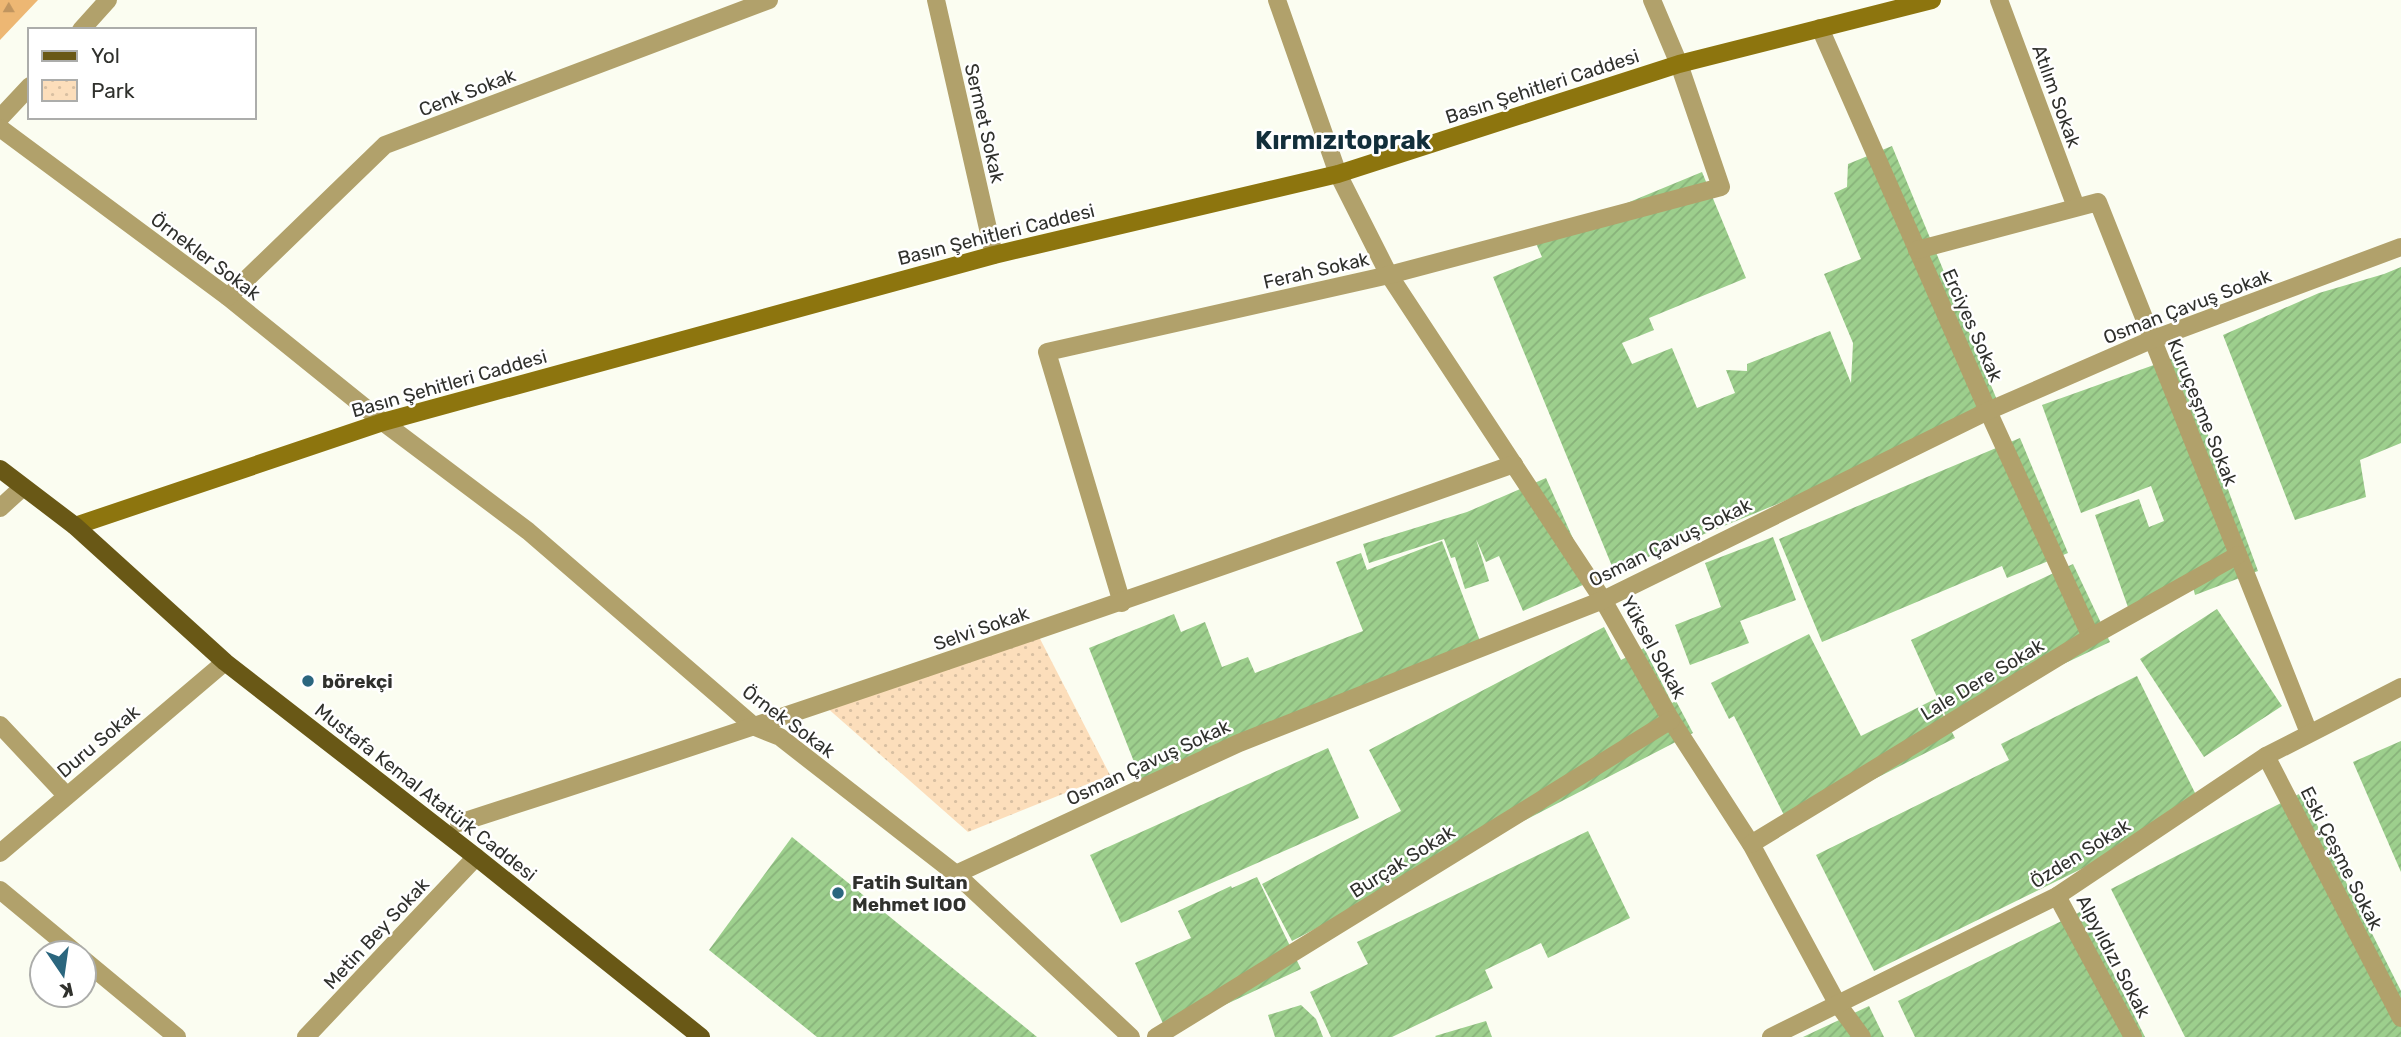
<svg xmlns="http://www.w3.org/2000/svg" width="2401" height="1037" viewBox="0 0 2401 1037" font-family="Rubik,sans-serif">
<defs>
<pattern id="forest-firs" width="22" height="20" patternUnits="userSpaceOnUse" patternTransform="scale(1.75)"><rect width="22" height="20" fill="#edb773"/><path d="M5 1l3.5 6h-7zM16 11l3.5 6h-7z" fill="#c0955f"/></pattern>
<pattern id="park-dots" width="8" height="8" patternUnits="userSpaceOnUse" patternTransform="scale(1.75)"><rect width="8" height="8" fill="#fcdebb"/><path d="M2 2h.1M6 6h.1" fill="none" stroke="#d8bfa1" stroke-width="1.8" stroke-linecap="round"/></pattern>
<pattern id="building-hatch" width="6" height="6" patternUnits="userSpaceOnUse" patternTransform="scale(1.75)"><rect width="6" height="6" fill="#9dcf8d"/><path d="M-1 1l2-2M0 6l6-6M5 7l2-2" fill="none" stroke="#88b27a"/></pattern>
</defs>
<rect width="100%" height="100%" fill="#fbfdf1"/>
<path fill="url(#forest-firs)" d="M0,0H38L0,40Z"/>
<path fill="url(#park-dots)" d="M1037,633L1110,775L968,832L825,706Z"/>
<g fill="url(#building-hatch)">
<path d="M1892,146L2002,412L1614,571L1493,277L1542,257L1535,241L1702,172L1746,278L1649,318L1654,330L1622,343L1632,364L1672,348L1697,408L1735,393L1726,370L1747,371V364L1830,331L1851,383L1853,343L1824,274L1861,259L1834,193L1847,187L1848,164Z"/>
<path d="M2401,267V443L2360,460L2366,497L2295,520L2223,335L2319,293L2384,274Z"/>
<path d="M2179,356L2258,571L2195,595L2193,587L2129,610L2095,515L2139,499L2149,527L2164,521L2151,486L2081,513L2042,405Z"/>
<path d="M2020,438L2068,553L2007,578L2002,566L1822,642L1779,539Z"/>
<path d="M1546,478L1592,581L1523,611L1499,556L1486,562L1476,539L1489,581L1465,589L1455,557L1451,558L1444,539L1369,563L1363,544L1467,512Z"/>
<path d="M1773,537L1796,600L1740,621L1749,643L1690,665L1675,625L1721,607L1705,563Z"/>
<path d="M1442,541L1485,654L1144,787L1089,648L1174,614L1181,632L1205,622L1222,667L1248,657L1255,673L1363,631L1336,562L1361,553L1367,570Z"/>
<path d="M2073,564L2110,642L1947,719L1911,640Z"/>
<path d="M2217,609L2282,706L2204,757L2140,659Z"/>
<path d="M1604,627L1621,660L1644,648L1672,703L1676,701L1693,733L1292,941L1262,884L1401,811L1369,750Z"/>
<path d="M1809,634L1861,736L1935,699L1955,738L1788,823L1734,716L1729,719L1711,683Z"/>
<path d="M2137,676L2203,809L1874,971L1816,855L2009,760L2001,744Z"/>
<path d="M2401,741V872L2353,762Z"/>
<path d="M1328,748L1359,818L1121,923L1090,855Z"/>
<path d="M2301,793L2401,991V1037H2185L2111,889Z"/>
<path d="M1588,831L1630,918L1548,958L1541,943L1485,970L1493,988L1392,1037H1331L1310,992L1368,964L1357,942Z"/>
<path d="M792,837L1037,1037H817L709,950Z"/>
<path d="M1257,877L1301,969L1167,1032L1135,963L1191,938L1178,911L1231,886L1232,888Z"/>
<path d="M2082,911L2145,1037H1915L1898,1001Z"/>
<path d="M1301,1005L1316,1019L1323,1037H1275L1268,1015Z"/>
<path d="M1869,1006L1884,1037H1803Z"/>
<path d="M1486,1021L1492,1037H1436L1435,1036Z"/>
</g>
<g fill="none" stroke-linecap="round" stroke-linejoin="round">
<g stroke="#b1a16b" stroke-width="18">
<path d="M936,0L994,255"/>
<path d="M1277,0L1338,174L1389,275L1603,600L1671,720L1751,844L1837,1003L1862,1037"/>
<path d="M1999,0L2076,207"/>
<path d="M1820,28L1988,411L2091,637"/>
<path d="M81,30L108,0"/>
<path d="M0,118L30,86"/>
<path d="M0,128L228,297L383,422L528,531L755,727L780,737L956,874L1131,1037"/>
<path d="M1917,250L2098,202L2309,733"/>
<path d="M228,297L385,145L769,0"/>
<path d="M0,508L22,488"/>
<path d="M1122,603L1047,352L1389,275L1721,187L1679,64L1652,0"/>
<path d="M0,725L66,795"/>
<path d="M2266,756L2401,1018"/>
<path d="M459,823C813,709 1163,588 1514,464"/>
<path d="M1751,844L2091,637L2238,555"/>
<path d="M0,853L225,662"/>
<path d="M956,874L1239,743L1603,600L1988,411L2151,340L2401,247"/>
<path d="M0,890L76,953"/>
<path d="M2057,896L2133,1037"/>
<path d="M84,960L177,1037"/>
<path d="M306,1037L476,857"/>
<path d="M1156,1037L1671,720"/>
<path d="M1771,1037L2057,896L2266,756L2401,687"/>
</g>
<path stroke="#8d750e" stroke-width="18" d="M75,526L383,422L994,255L1338,174L1679,64L1932,0"/>
<path stroke="#695816" stroke-width="18" d="M0,469L75,526L225,662L476,857L701,1037"/>
</g>
<g fill="#2b667e" stroke="#fff" stroke-width="2.5">
<circle cx="308" cy="681" r="7"/>
<circle cx="838" cy="893" r="7"/>
</g>
<g text-anchor="middle" stroke-width="5" stroke-linejoin="round" paint-order="stroke">
<g font-size="19" fill="#30312d" stroke="#fff">
<text transform="translate(1542 86) rotate(-18)" y="7">Basın Şehitleri Caddesi</text>
<text transform="translate(467 92) rotate(-21)" y="7">Cenk Sokak</text>
<text transform="translate(2057 96) rotate(70)" y="7">Atılım Sokak</text>
<text transform="translate(985 123) rotate(77)" y="7">Sermet Sokak</text>
<text transform="translate(996 234) rotate(-14)" y="7">Basın Şehitleri Caddesi</text>
<text transform="translate(206 256) rotate(37)" y="7">Örnekler Sokak</text>
<text transform="translate(1316 270) rotate(-13)" y="7">Ferah Sokak</text>
<text transform="translate(2187 306) rotate(-21)" y="7">Osman Çavuş Sokak</text>
<text transform="translate(1973 325) rotate(66)" y="7">Erciyes Sokak</text>
<text transform="translate(449 383) rotate(-16)" y="7">Basın Şehitleri Caddesi</text>
<text transform="translate(2203 412) rotate(68)" y="7">Kuruçeşme Sokak</text>
<text transform="translate(1670 542) rotate(-26)" y="7">Osman Çavuş Sokak</text>
<text transform="translate(981 628) rotate(-19)" y="7">Selvi Sokak</text>
<text transform="translate(1654 647) rotate(61)" y="7">Yüksel Sokak</text>
<text transform="translate(1982 679) rotate(-31)" y="7">Lale Dere Sokak</text>
<text transform="translate(789 721) rotate(36)" y="7">Örnek Sokak</text>
<text transform="translate(98 741) rotate(-40)" y="7">Duru Sokak</text>
<text transform="translate(1148 762) rotate(-25)" y="7">Osman Çavuş Sokak</text>
<text transform="translate(426 792) rotate(38)" y="7">Mustafa Kemal Atatürk Caddesi</text>
<text transform="translate(2080 853) rotate(-32)" y="7">Özden Sokak</text>
<text transform="translate(2342 858) rotate(63)" y="7">Eski Çeşme Sokak</text>
<text transform="translate(1402 861) rotate(-32)" y="7">Burçak Sokak</text>
<text transform="translate(376 933) rotate(-47)" y="7">Metin Bey Sokak</text>
<text transform="translate(2114 956) rotate(62)" y="7">Alpyıldızı Sokak</text>
</g>
<g font-size="19" font-weight="bold" fill="#30312d" stroke="#fff" text-anchor="start">
<text x="322" y="688">börekçi</text>
<text x="852" y="889">Fatih Sultan<tspan x="852" dy="22">Mehmet IOO</tspan></text>
</g>
<g font-size="26" font-weight="bold" fill="#122e3a" stroke="#fff">
<text x="1343" y="149">Kırmızıtoprak</text>
</g>
</g>
<rect x="28" y="28" width="228" height="91" fill="#ffffff" stroke="#acadab" stroke-width="2"/>
<rect x="42" y="51" width="35" height="10" fill="#695816" stroke="#acadab" stroke-width="2"/>
<text x="91" y="63" font-size="21" fill="#30312d">Yol</text>
<rect x="42" y="80" width="35" height="21" fill="url(#park-dots)" stroke="#acadab" stroke-width="2"/>
<text x="91" y="98" font-size="21" fill="#30312d">Park</text>
<g transform="translate(63 974) rotate(167)"><circle r="33" fill="#ffffff" stroke="#acadab" stroke-width="2"/>
<path d="M0-5L12 26L0 18L-12 26Z" fill="#2b667e"/>
<text y="-10" font-size="19" font-weight="bold" text-anchor="middle" fill="#30312d">K</text>
</g>
</svg>
